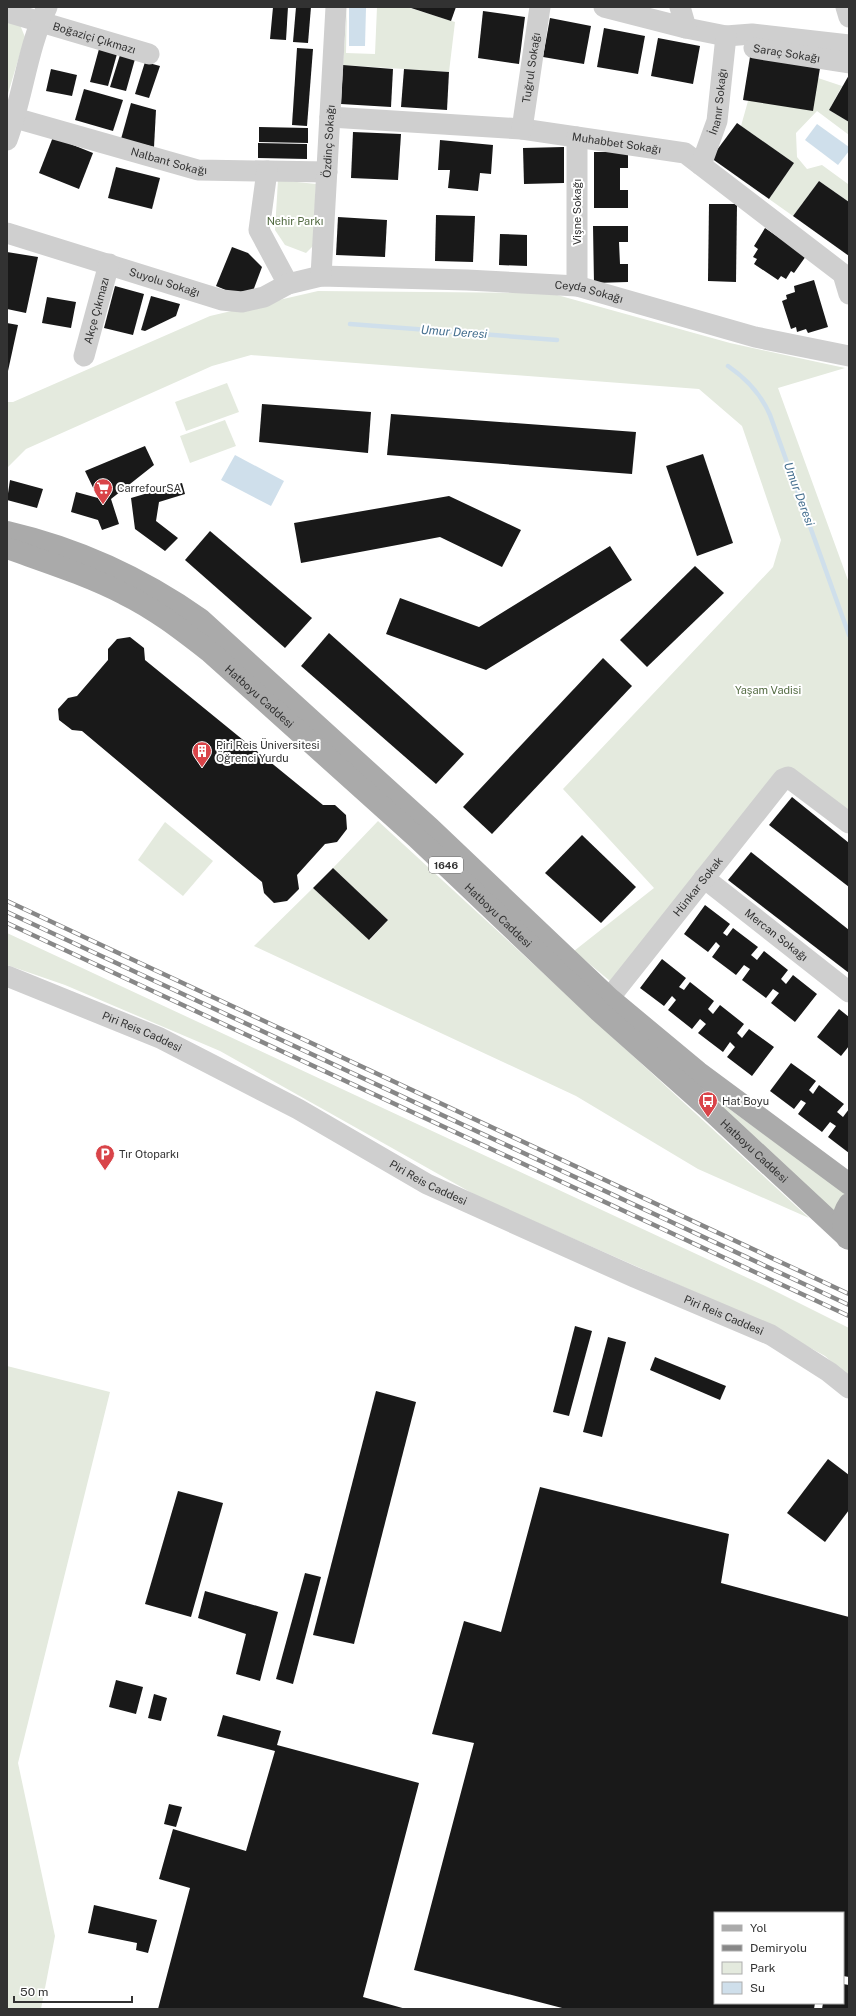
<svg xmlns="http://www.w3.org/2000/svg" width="856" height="2016" viewBox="0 0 856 2016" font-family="'Public Sans',sans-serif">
<rect width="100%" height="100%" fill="#fff"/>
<g fill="#e4eade">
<path d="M347,7L346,53L375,54L377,7H407L455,22L449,72L343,65Z"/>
<path d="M7,21L20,25L25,37L7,97Z"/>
<path d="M818,78L842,86L829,110L849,122V135L817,111L796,133L797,157L807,169L822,165L848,184L849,183V202L819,181L793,216L769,199L794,163L741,126L748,101Z"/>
<path d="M278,180L316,184L313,246L306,253L285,245L275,230Z"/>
<path d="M318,291L550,293L730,343L845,368L778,388L849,583V812L789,768L610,981L574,951L654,888L563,789L773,567L781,540L742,426L699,389L251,355L212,366L26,449L8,467L7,470V402H13L210,316Z"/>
<path d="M227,383L239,412L186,431L175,402Z"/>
<path d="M225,420L236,446L190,463L180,436Z"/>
<path d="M378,821L809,1218L698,1169L576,1096L254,946L313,888L370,940L388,920L333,868Z"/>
<path d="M165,822L213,861L183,896L138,860Z"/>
<path d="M7,933L765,1286L849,1328V1377L825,1356L765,1323L479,1197L220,1051L65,985L7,965Z"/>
<path d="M710,1095L849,1196L835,1215Z"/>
<path d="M7,1366L110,1392L18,1763L55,1936L41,2009H7Z"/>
</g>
<g fill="#cfdfeb">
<path d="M349,8H366L365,46H349Z"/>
<path d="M817,124L849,147V151L838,165L805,140Z"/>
<path d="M235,455L284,481L271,506L221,480Z"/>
</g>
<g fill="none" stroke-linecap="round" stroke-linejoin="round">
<g stroke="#cfdfeb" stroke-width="4.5">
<path d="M350,324L557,340"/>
<path d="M728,366C747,379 761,394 770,415L849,635"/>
</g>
</g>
<g fill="#191919">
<path d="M273,7H288L286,40L270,39Z"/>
<path d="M296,7H311L308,43L293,42Z"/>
<path d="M408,7H456L451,21Z"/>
<path d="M483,11L525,17L519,64L478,58Z"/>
<path d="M550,18L591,26L584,64L543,57Z"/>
<path d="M604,28L645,36L638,74L597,67Z"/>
<path d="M658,38L700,46L693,84L651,76Z"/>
<path d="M297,48L313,49L307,126L292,125Z"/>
<path d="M99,49L117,54L108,86L90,82Z"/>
<path d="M120,55L135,59L126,91L110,87Z"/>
<path d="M750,57L820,68L813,111L743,100Z"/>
<path d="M145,62L160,66L149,98L135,94Z"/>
<path d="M343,65L393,69L391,107L341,104Z"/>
<path d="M51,69L77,75L72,96L46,91Z"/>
<path d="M404,69L449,72L447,110L401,107Z"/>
<path d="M849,75V122L829,110Z"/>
<path d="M84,89L123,100L113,131L75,120Z"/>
<path d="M131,103L156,110L154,147L121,139Z"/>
<path d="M737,123L794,163L769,199L711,158Z"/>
<path d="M259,127L308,128V143L259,142Z"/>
<path d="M353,132L401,134L398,180L351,178Z"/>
<path d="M53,137L93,153L79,189L39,173Z"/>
<path d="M440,140L493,145L491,174L480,173L478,191L448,188L450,170H438Z"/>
<path d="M258,143L307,144V159L258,158Z"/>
<path d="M564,147V183L524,184L523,148Z"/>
<path d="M594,152H628V168H620V190H628V208H594Z"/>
<path d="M116,167L160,178L152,209L108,198Z"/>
<path d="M819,181L849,202V256L793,216Z"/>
<path d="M709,204H737L736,282L708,281Z"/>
<path d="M436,215L475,216L473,262L435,261Z"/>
<path d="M338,217L387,220L385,257L336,255Z"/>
<path d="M593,226H628V242H619L620,264H628V282L594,283Z"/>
<path d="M765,228L806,256L794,273L791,271L786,279L781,276L778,280L754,264L757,259L753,257L758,249L754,246Z"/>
<path d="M500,234L527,235V266L499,265Z"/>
<path d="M232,247L248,253L262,267L253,291L233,293L216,286Z"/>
<path d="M7,252L38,257L26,313L7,309Z"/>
<path d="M814,280L828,327L808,333L806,329L797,332L796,327L791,329L782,301L787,299L786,295L795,292L794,286Z"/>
<path d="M115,286L144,294L133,335L104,328Z"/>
<path d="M151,296L180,304L176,316L145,331L141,330Z"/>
<path d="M47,297L76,302L71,328L42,323Z"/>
<path d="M7,323L18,325L8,371H7Z"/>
<path d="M262,404L371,412L368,453L259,442Z"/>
<path d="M391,414L636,432L632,474L387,455Z"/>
<path d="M145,446L154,465L111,499L119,524L102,530L98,520L71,512L76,492L98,498L85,471Z"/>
<path d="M703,454L733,543L697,556L666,466Z"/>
<path d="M10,480L43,489L37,508L7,500Z"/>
<path d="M182,483L185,494L159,502L156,521L178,538L165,551L135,529L131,498Z"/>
<path d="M449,496L521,530L502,567L440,537L301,563L294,523Z"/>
<path d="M210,531L312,618L285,648L185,560Z"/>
<path d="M610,546L632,580L486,670L386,634L400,598L479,627Z"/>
<path d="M695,566L724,593L647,667L620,640Z"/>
<path d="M329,633L464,754L436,784L301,666Z"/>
<path d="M130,637L144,648L145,660L323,805H335L346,815L347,829L337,842L325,844L297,875L299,889L287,901L274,903L264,893L262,882L82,731L72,730L59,720L58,709L68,698L77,696L108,660V649L117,639Z"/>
<path d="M603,658L632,686L492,834L463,807Z"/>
<path d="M792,797L849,843V887L769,825Z"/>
<path d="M582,835L636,887L601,923L545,873Z"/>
<path d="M751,852L849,930V973L728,880Z"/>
<path d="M333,868L388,920L369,940L313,888Z"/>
<path d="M705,905L730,924L723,933L727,936L733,928L758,947L751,955L757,960L764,951L788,970L781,979L786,984L793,975L817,994L795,1022L771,1003L779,993L773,989L766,998L742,980L750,969L744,965L736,975L712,957L720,946L716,942L708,952L684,934Z"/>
<path d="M662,959L686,978L679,987L684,990L690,982L714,1001L708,1009L713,1014L720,1005L744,1024L737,1033L742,1038L749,1029L774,1047L752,1076L727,1057L735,1047L730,1042L723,1052L698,1033L706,1024L700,1019L692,1029L668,1010L676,1000L672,996L664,1006L640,988Z"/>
<path d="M839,1009L849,1017V1046L841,1056L817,1037Z"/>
<path d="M791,1063L816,1081L809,1090L813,1094L819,1085L844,1104L837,1112L843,1117L849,1109V1153L828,1137L836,1126L830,1122L822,1132L798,1114L806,1103L801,1100L794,1109L770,1091Z"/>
<path d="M575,1326L592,1331L569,1416L553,1412Z"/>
<path d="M608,1337L626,1342L602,1437L583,1432Z"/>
<path d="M655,1357L726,1386L720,1400L650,1370Z"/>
<path d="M376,1391L416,1402L354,1644L313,1635Z"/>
<path d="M828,1459L849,1475V1510L825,1542L787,1513Z"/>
<path d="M540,1487L729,1534L721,1583L849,1617V1977L843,1976V1913H715V2003H815L814,2009H566L414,1970L474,1743L432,1734L464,1621L501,1632Z"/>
<path d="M178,1491L223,1503L191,1617L145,1604Z"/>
<path d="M305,1573L321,1577L293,1684L276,1679Z"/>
<path d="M205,1591L278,1612L260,1681L236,1674L246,1634L198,1618Z"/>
<path d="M116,1680L143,1687L136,1714L109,1707Z"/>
<path d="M154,1694L167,1698L161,1721L148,1718Z"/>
<path d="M223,1715L281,1731L277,1745L419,1783L363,1997L406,2009H158L190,1888L159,1879L173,1829L246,1851L275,1751L217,1736Z"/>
<path d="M169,1804L182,1807L176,1827L164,1824Z"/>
<path d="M94,1905L157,1920L148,1953L136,1950L137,1943L88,1933Z"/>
<path d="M843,1984L849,1985V2009H822L823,2003H843Z"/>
</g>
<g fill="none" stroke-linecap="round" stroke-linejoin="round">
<g stroke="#cfcfcf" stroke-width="21">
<path d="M604,7L686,28L726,36L752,34L849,45"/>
<path d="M680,7L686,28"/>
<path d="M846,7L849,17"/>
<path id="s1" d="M7,12L149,54"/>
<path id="s2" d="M754,48L849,63"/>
<path id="s3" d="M330,117L522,129L685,153L843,274L849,294"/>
<path id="s4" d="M15,118L198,170L327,172"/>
<path id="s5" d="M522,129L540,7"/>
<path d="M7,140C23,97 27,49 47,7"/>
<path id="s6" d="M701,165L717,121L726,36"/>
<path d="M267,171L259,230L288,284"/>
<path id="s7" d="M7,233L222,300L242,302L264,297L288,284L321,276L467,280L577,286L755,337L849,356"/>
<path id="s8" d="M321,276L336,7"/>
<path d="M577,286V137"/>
<path id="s9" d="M84,356L109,264"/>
<path id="s10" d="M704,878L849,992"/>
<path id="s11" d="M7,976L160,1038L298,1109L427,1184L634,1277L771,1335L829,1372L849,1388"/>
<path id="s12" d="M599,1011L783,779L788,777L849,823"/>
</g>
<g stroke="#aaa" stroke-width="22">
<path d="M7,532C76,548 142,578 200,619L430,828L609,998L698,1072L849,1184"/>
<path id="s13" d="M7,548C46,562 87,575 124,594C155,609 183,631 210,652L416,837L599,1011L706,1106L849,1239"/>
<path d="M847,1238C842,1225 841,1216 849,1204"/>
</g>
<defs>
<g id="rail">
<path d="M7,901L849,1294"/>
<path d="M7,912L849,1305"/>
<path d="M7,923L849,1316"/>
</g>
</defs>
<use href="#rail" stroke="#878787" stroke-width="4.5"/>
<use href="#rail" stroke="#fff" stroke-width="3" stroke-dasharray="9" stroke-linecap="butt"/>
</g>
<defs>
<symbol id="supermarket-pin" viewBox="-11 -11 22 30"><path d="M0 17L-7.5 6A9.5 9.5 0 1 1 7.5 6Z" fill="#d94449" stroke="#fff"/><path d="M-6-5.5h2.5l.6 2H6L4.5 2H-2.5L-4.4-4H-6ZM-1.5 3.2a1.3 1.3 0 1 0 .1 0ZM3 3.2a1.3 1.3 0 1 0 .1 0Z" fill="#fff"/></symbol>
<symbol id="building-pin" viewBox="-11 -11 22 30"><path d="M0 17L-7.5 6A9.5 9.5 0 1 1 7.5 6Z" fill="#d94449" stroke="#fff"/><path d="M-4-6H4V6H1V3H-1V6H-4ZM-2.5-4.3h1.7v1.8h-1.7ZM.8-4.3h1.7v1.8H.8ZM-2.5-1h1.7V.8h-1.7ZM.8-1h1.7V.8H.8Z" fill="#fff"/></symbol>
<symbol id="bus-pin" viewBox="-11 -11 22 30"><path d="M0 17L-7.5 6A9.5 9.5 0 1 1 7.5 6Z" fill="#d94449" stroke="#fff"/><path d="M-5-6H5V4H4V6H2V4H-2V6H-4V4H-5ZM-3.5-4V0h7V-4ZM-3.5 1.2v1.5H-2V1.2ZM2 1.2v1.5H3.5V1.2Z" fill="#fff"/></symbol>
<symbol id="parking-pin" viewBox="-11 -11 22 30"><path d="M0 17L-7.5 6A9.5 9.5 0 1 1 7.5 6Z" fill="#d94449" stroke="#fff"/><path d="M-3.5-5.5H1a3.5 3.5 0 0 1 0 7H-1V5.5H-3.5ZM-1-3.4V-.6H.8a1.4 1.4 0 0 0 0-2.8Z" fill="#fff"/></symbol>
</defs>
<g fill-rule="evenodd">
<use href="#supermarket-pin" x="92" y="477" width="22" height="30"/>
<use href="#building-pin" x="191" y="740" width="22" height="30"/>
<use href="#bus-pin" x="697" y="1090" width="22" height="30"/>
<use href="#parking-pin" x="94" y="1143" width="22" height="30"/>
</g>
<g text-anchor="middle" stroke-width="4" stroke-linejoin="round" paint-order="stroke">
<rect fill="#fff" stroke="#707070" stroke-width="1" x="429" y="857" width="34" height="16" rx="3"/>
<g font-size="10" font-weight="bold" fill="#323232">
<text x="446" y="869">1646</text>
</g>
<g font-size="11" fill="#323232" stroke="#fff">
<text dy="4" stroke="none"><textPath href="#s1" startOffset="91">Boğaziçi Çıkmazı</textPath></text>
<text dy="4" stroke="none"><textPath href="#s2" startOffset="33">Saraç Sokağı</textPath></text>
<text dy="4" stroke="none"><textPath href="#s5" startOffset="62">Tuğrul Sokağı</textPath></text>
<text dy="4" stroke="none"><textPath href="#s6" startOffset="66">İnanır Sokağı</textPath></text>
<text dy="4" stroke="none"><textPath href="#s8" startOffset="135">Özdinç Sokağı</textPath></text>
<text dy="4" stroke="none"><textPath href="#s3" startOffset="288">Muhabbet Sokağı</textPath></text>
<text dy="4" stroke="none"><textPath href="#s4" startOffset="160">Nalbant Sokağı</textPath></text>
<text transform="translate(577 212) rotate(-90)" y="4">Vişne Sokağı</text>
<text dy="4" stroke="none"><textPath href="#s7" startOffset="165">Suyolu Sokağı</textPath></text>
<text dy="4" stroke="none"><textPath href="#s7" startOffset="598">Ceyda Sokağı</textPath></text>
<text dy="4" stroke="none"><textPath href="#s9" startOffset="47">Akçe Çıkmazı</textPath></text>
<text dy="4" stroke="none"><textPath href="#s13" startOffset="296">Hatboyu Caddesi</textPath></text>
<text dy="4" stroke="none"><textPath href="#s12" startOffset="159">Hünkar Sokak</textPath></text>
<text dy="4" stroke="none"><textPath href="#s13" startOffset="620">Hatboyu Caddesi</textPath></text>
<text dy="4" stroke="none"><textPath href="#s10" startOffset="92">Mercan Sokağı</textPath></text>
<text dy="4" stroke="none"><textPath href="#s11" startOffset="146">Piri Reis Caddesi</textPath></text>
<text dy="4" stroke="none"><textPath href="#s13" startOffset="968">Hatboyu Caddesi</textPath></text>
<text dy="4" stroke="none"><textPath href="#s11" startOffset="470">Piri Reis Caddesi</textPath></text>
<text dy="4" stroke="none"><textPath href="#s11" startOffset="794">Piri Reis Caddesi</textPath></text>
</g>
<g font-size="11" fill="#536b42" stroke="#fff">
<text x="295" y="225">Nehir Parkı</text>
<text x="768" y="694">Yaşam Vadisi</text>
</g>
<g font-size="11" fill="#323232" stroke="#fff" text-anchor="start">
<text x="117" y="492">CarrefourSA</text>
<text x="216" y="749">Piri Reis Üniversitesi<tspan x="216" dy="13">Öğrenci Yurdu</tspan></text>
<text x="722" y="1105">Hat Boyu</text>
<text x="119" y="1158">Tır Otoparkı</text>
</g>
<g font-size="12" font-style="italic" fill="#456f8f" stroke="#fff">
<text transform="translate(454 332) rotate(4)" y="4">Umur Deresi</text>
<text transform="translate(799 494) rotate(70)" y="4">Umur Deresi</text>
</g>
</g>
<rect width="856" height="2016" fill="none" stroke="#323232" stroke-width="16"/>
<rect x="714" y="1912" width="130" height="92" fill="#ffffff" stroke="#adadad"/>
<rect x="722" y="1925" width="20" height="6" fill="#aaaaaa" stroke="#adadad"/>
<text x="750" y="1932" font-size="12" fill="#323232">Yol</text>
<rect x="722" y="1945" width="20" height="6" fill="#878787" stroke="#adadad"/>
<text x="750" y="1952" font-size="12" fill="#323232">Demiryolu</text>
<rect x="722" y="1962" width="20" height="12" fill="#e4eade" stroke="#adadad"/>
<text x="750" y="1972" font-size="12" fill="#323232">Park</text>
<rect x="722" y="1982" width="20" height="12" fill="#cfdfeb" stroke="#adadad"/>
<text x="750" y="1992" font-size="12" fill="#323232">Su</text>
<path d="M14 1996v6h118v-6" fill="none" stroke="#323232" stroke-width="2"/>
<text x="20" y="1996" font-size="12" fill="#323232" stroke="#ffffff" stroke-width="3" paint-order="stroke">50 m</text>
</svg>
